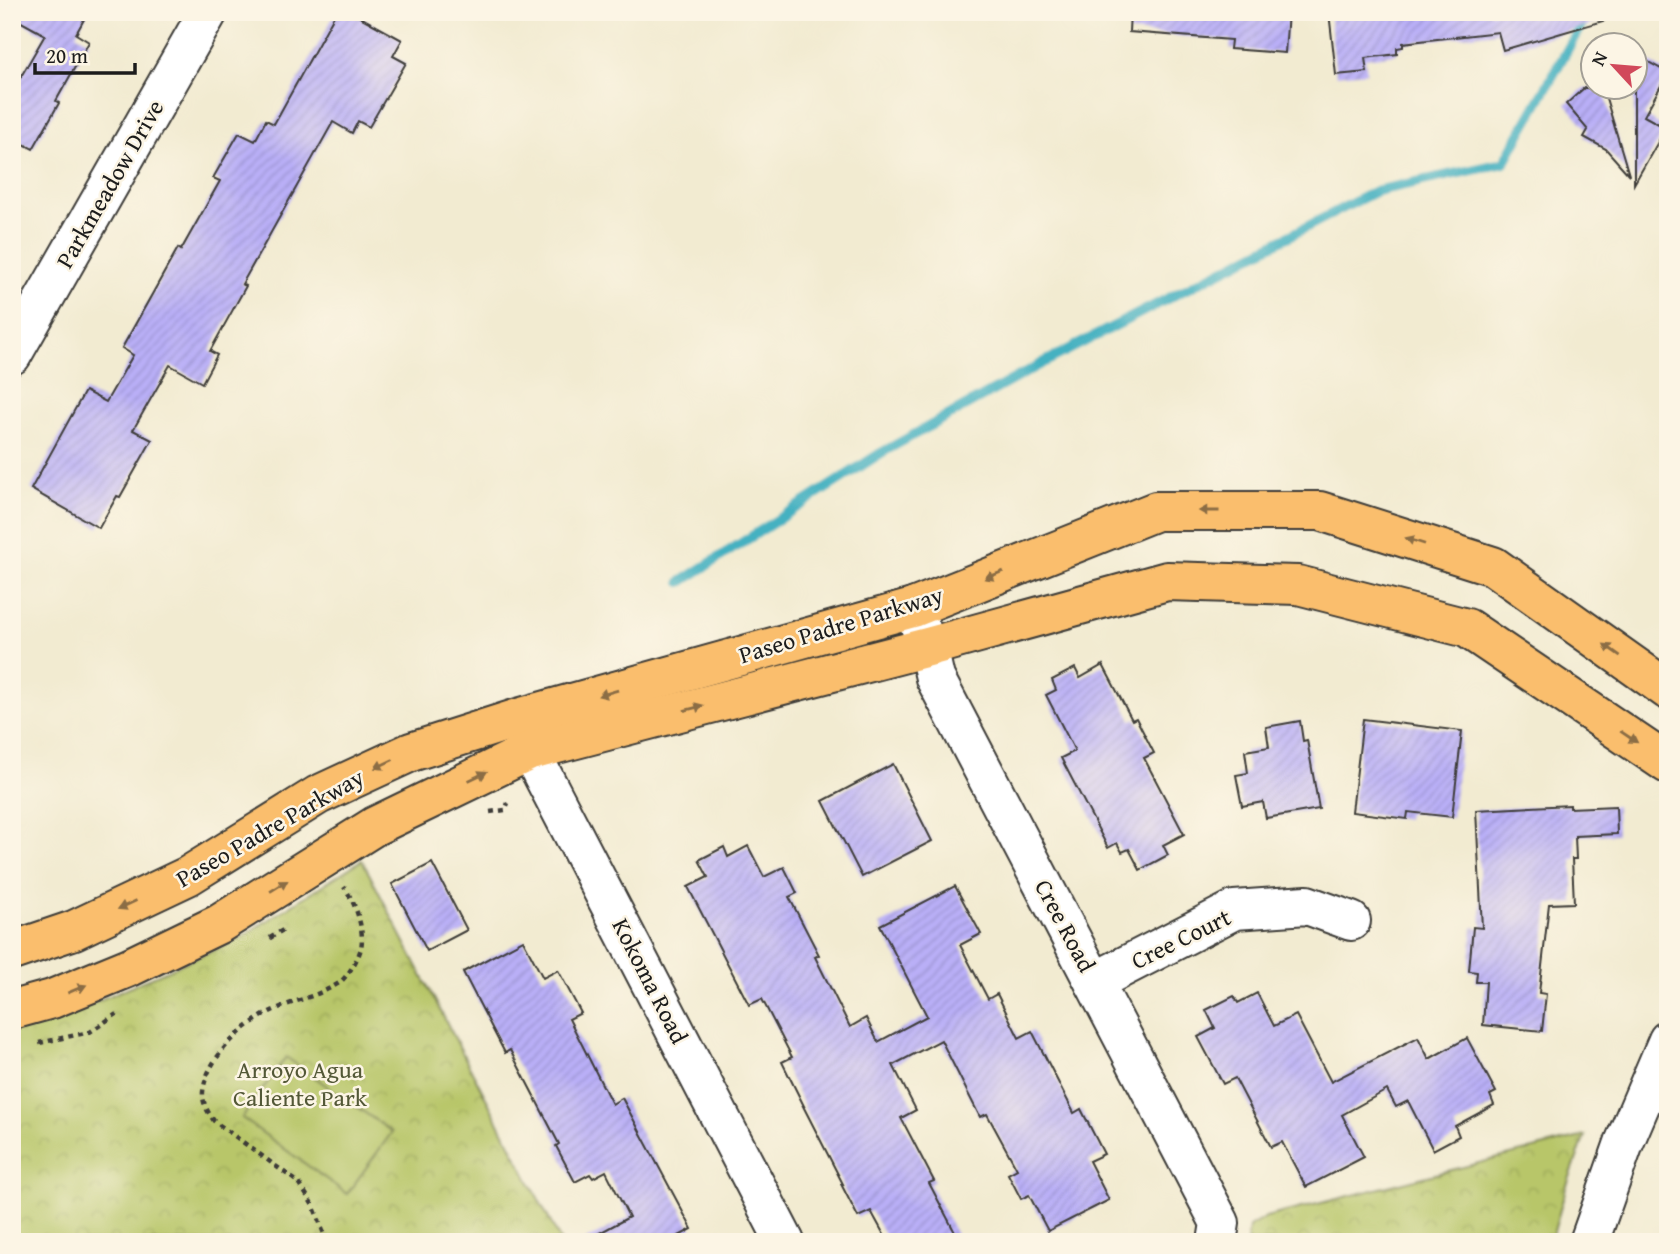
<svg xmlns="http://www.w3.org/2000/svg" width="1680" height="1254" viewBox="0 0 1680 1254" font-family="'Gentium Book Plus',serif">
<defs>
<pattern id="park-crowns" width="20" height="18" patternUnits="userSpaceOnUse" patternTransform="scale(1.75)"><rect width="20" height="18" fill="#b8c669"/><path d="M2 6a3 3 0 1 1 6 0M12 15a3 3 0 1 1 6 0" fill="none" stroke="#9eaa5a"/></pattern>
<pattern id="building-hatch" width="6" height="6" patternUnits="userSpaceOnUse" patternTransform="scale(1.75)"><rect width="6" height="6" fill="#b9aff7"/><path d="M-1 1l2-2M0 6l6-6M5 7l2-2" fill="none" stroke="#9e96d3"/></pattern>
</defs>
<rect width="100%" height="100%" fill="#fcf5e5"/>
<filter id="ink" filterUnits="userSpaceOnUse"><feTurbulence type="fractalNoise" baseFrequency=".0143" numOctaves="2"/><feDisplacementMap in="SourceGraphic" scale="14" xChannelSelector="R" yChannelSelector="G"/><feConvolveMatrix kernelMatrix="1 2 1 2 8 2 1 2 1" color-interpolation-filters="sRGB"/></filter>
<filter id="wash" filterUnits="userSpaceOnUse"><feTurbulence type="fractalNoise" baseFrequency=".00686" numOctaves="4" result="noise"/><feDisplacementMap in="SourceGraphic" scale="28" xChannelSelector="R" yChannelSelector="G"/><feGaussianBlur stdDeviation="1.57" result="paint"/><feColorMatrix in="noise" values="0 0 0 0 0 0 0 0 0 0 0 0 0 0 0 0 0 1.4 0 .05"/><feComposite in="paint" operator="in"/></filter>
<g filter="url(#wash)">
<rect width="100%" height="100%" fill="#f2ebd1"/>
<g fill="url(#park-crowns)" stroke="#6a7142" stroke-width="2">
<path d="M362,860L561,1242H12V1031L84,1007L240,938Z"/>
<path d="M1585,1136L1566,1188L1551,1242H1247L1249,1227L1266,1217Z"/>
</g>
<path fill="#b8c669" stroke="#6a7142" stroke-width="2" d="M286,1057L392,1132L347,1194L242,1118Z"/>
<g fill="none" stroke-linecap="round" stroke-linejoin="round">
<path stroke="#44b1c1" stroke-width="10" d="M681,582L881,453L1043,363L1376,191L1504,163L1585,18"/>
</g>
<g id="blocks">
<g fill="url(#building-hatch)">
<path d="M12,12H88L76,34L89,42L56,101L59,103L33,149L12,138V92L45,35L12,17Z"/>
<path d="M336,12H351L402,40L393,56L406,63L369,127L358,121L352,133L333,122L242,284L246,286L210,351L217,355L202,383L170,365L133,430L152,440L120,497L117,496L99,528L31,489L85,391L106,402L133,355L122,348L178,248L181,250L220,181L213,178L239,133L255,141L266,120L274,124Z"/>
<path d="M1130,12H1288L1285,53L1230,49L1231,40L1129,32Z"/>
<path d="M1329,12H1605L1606,20L1503,50L1498,32L1403,43V47L1397,48V54L1365,58L1367,72L1336,75Z"/>
<path d="M1634,54L1668,73L1644,116L1666,128L1634,184Z"/>
<path d="M1584,88H1603L1629,175L1606,149L1584,137L1588,130L1566,104Z"/>
<path d="M1103,665L1132,720L1136,718L1154,753L1144,758L1184,834L1163,845L1168,855L1140,870L1129,849L1122,852L1117,843L1108,848L1061,758L1075,751L1046,695L1056,690L1052,680L1075,668L1080,678Z"/>
<path d="M1363,719L1462,731L1452,817L1408,812L1407,819L1352,812Z"/>
<path d="M1300,721L1303,741L1307,740L1319,809L1266,818L1263,802L1242,806L1236,775L1248,773L1245,751L1269,747L1266,727Z"/>
<path d="M893,764L932,841L862,877L823,801Z"/>
<path d="M1570,805V808L1616,806L1617,834L1575,836L1576,859H1572L1574,903L1549,904L1539,993L1546,994L1542,1031L1483,1025L1486,982H1476L1477,972L1469,971L1473,927L1482,928L1476,810Z"/>
<path d="M748,846L764,877L784,867L797,893L789,897L819,955L815,957L850,1027L866,1018L878,1042L927,1016L880,925L955,886L981,934L960,945L988,999L997,994L1019,1038L1032,1031L1074,1113L1081,1109L1104,1154L1089,1161L1109,1200L1048,1231L1029,1195L1021,1199L1008,1174L1017,1169L987,1114L980,1117L941,1040L893,1065L916,1110L901,1118L934,1181L929,1183L960,1242H888L871,1211L858,1217L841,1184H843L803,1106H804L782,1062L792,1057L762,999L749,1005L688,887L708,877L699,860L724,847L728,857Z"/>
<path d="M432,863L467,930L427,951L392,884Z"/>
<path d="M523,940L543,978L558,970L581,1013L569,1019L612,1104L622,1098L692,1229L668,1242H583L629,1217L606,1171L593,1178L590,1174L575,1182L556,1146L559,1144L510,1050L505,1053L463,972Z"/>
<path d="M1257,993L1274,1026L1296,1015L1331,1082L1418,1037L1429,1059L1467,1038L1496,1092L1490,1095L1494,1105L1455,1126L1459,1136L1433,1150L1408,1101L1396,1107L1387,1090L1342,1115L1364,1157L1306,1187L1282,1142L1271,1147L1235,1078L1223,1084L1198,1037L1215,1028L1206,1010L1234,996L1238,1003Z"/>
</g>
</g>
</g>
<g filter="url(#ink)">
<use href="#blocks" fill-opacity="0" stroke="#3c3b37" stroke-width="2"/>
<g fill="none" stroke-linecap="round" stroke-linejoin="round">
<defs>
<g id="minor">
<path d="M12,355L208,12"/>
<path d="M913,608L928,647L935,678L1220,1223L1217,1242"/>
<path d="M519,720L530,751L785,1242"/>
<path d="M1094,982L1234,910L1307,905L1351,921"/>
<path d="M1589,1242L1624,1143L1668,1040"/>
</g>
<g id="major">
<path d="M12,951L74,930L188,876L318,795L411,752L518,718L913,608L1156,511H1320L1493,566L1668,690"/>
<path d="M12,1010L52,999L130,967L219,924L375,826L530,751L928,647L1167,581L1298,585L1467,628L1668,764"/>
</g>
</defs>
<use href="#minor" stroke="#3c3b37" stroke-width="42"/>
<use href="#major" stroke="#3c3b37" stroke-width="42"/>
<g stroke="#3c3b37" stroke-width="4.5" stroke-dasharray="5 5" stroke-linecap="butt">
<path d="M490,812L505,810L508,803"/>
<path d="M270,938L286,928"/>
<path d="M39,1043L90,1032L118,1013"/>
<path d="M327,1242L314,1207L299,1183L214,1121C208,1112 202,1103 203,1092C206,1058 245,1023 274,1010C295,1000 319,996 339,983C343,980 346,976 349,972C354,965 359,956 361,948C365,929 355,902 344,887"/>
</g>
<use href="#minor" stroke="#fff" stroke-width="38"/>
<use href="#major" stroke="#fabe6d" stroke-width="38"/>
</g>
<defs><path id="oneway-solid" d="M-6-.8H1V-3.2L6.5 0L1 3.2V.8H-6Z" transform="scale(1.75)"/></defs>
<g fill="#8b6d44">
<use href="#oneway-solid" transform="translate(1209 511) rotate(-180)"/>
<use href="#oneway-solid" transform="translate(1415 541) rotate(-162)"/>
<use href="#oneway-solid" transform="translate(994 575) rotate(158)"/>
<use href="#oneway-solid" transform="translate(1612 650) rotate(-145)"/>
<use href="#oneway-solid" transform="translate(608 693) rotate(164)"/>
<use href="#oneway-solid" transform="translate(694 708) rotate(-15)"/>
<use href="#oneway-solid" transform="translate(1629 737) rotate(34)"/>
<use href="#oneway-solid" transform="translate(384 764) rotate(155)"/>
<use href="#oneway-solid" transform="translate(478 776) rotate(-26)"/>
<use href="#oneway-solid" transform="translate(279 886) rotate(-32)"/>
<use href="#oneway-solid" transform="translate(127 905) rotate(155)"/>
<use href="#oneway-solid" transform="translate(77 989) rotate(-23)"/>
</g>
</g>
<g text-anchor="middle" stroke-width="5" stroke-linejoin="round" paint-order="stroke">
<g font-size="24" fill="#1c1c1c" stroke="#fcf5e5">
<text transform="translate(110 184) rotate(-60)" y="8">Parkmeadow Drive</text>
<text transform="translate(841 625) rotate(-17)" y="8">Paseo Padre Parkway</text>
<text transform="translate(270 828) rotate(-30)" y="8">Paseo Padre Parkway</text>
<text transform="translate(1065 926) rotate(62)" y="8">Cree Road</text>
<text transform="translate(1181 939) rotate(-26)" y="8">Cree Court</text>
<text transform="translate(650 981) rotate(63)" y="8">Kokoma Road</text>
</g>
<g font-size="24" fill="#535837" stroke="#fcf5e5">
<text x="300" y="1078">Arroyo Agua<tspan x="300" dy="28">Caliente Park</tspan></text>
</g>
</g>
<rect width="1680" height="1254" fill="none" stroke="#fcf5e5" stroke-width="42"/>
<g transform="translate(1614 66) rotate(296)"><circle r="33" fill="#fcf5e5" stroke="#a29e95" stroke-width="2"/>
<path d="M0-5L12 26L0 18L-12 26Z" fill="#d1495b"/>
<text y="-10" font-size="19" font-weight="bold" text-anchor="middle" fill="#1c1c1c">N</text>
</g>
<path d="M35 63v10h100v-10" fill="none" stroke="#1c1c1c" stroke-width="3.5"/>
<text x="46" y="63" font-size="21" fill="#1c1c1c" stroke="#fcf5e5" stroke-width="5" paint-order="stroke">20 m</text>
</svg>
